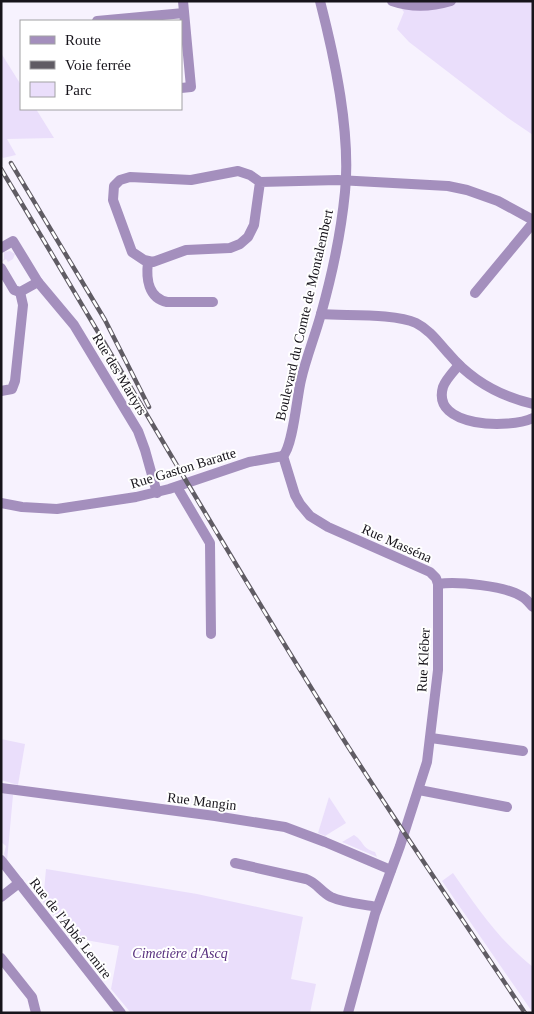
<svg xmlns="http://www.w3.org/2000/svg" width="534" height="1014" viewBox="0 0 534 1014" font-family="'Times New Roman',serif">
<rect width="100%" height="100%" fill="#f7f2fe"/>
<g fill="#eadefb">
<path d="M395,1H533V135L508,118L409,42L397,29L404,12Z"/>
<path d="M1,53L21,85V109H36L54,138L7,139L16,155L3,158L1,155Z"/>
<path d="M10,251L15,254L13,259L8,262L6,259L1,262L4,259V252Z"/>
<path d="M1,739L25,744L18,785L1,780Z"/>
<path d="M4,793L13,795L7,861L4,854L6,846L1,842V796Z"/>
<path d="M329,797L346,823L325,836L318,833Z"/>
<path d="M354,835C364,841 361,848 375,852L377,857L342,842Z"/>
<path d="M46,869L197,894L303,917L291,979L316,984L310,1013H131L111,989L119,946L69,937L43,902Z"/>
<path d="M453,873C478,909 498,939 533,967V1013L442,881Z"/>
</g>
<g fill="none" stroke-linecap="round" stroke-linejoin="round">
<g stroke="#a48fbd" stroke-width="10">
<path d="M392,1C412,8 431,7 451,1"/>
<path d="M97,21L184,13"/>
<path d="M181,88L191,87L183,1"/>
<path d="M260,182L254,225L248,237L240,244L230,248L186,250L153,262L144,260L132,252L113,200L114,186L120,180L130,177L191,180L238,171L250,175L260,182L338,180L448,186L467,190L498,201L533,220"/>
<path d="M1,248L13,241L38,282L74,325L138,431L145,450L157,493"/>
<path d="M148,262C146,278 148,298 167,302H213"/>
<path d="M1,268L14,290L20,292L38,282"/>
<path d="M475,293L533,223"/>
<path d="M321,314C345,316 395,313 416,323C430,330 438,342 449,354C471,380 499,396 533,404"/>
<path d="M459,365C454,371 446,379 443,387C431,428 510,429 533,418"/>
<path d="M1,391L12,389L15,381L23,305L20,292"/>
<path d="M283,456L295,495L300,504L310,516L328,527L430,572L436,578L438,584V670L427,762L400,846L375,914L348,1013"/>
<path d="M283,456C293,446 297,396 301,380C306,358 315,336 321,314C332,275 341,233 345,192C351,133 335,59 320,1"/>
<path d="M177,487L210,543L211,634"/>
<path d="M1,503L22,507L57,509L136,497L169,489L249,462L283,456"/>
<path d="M438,584C457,581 505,586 521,596C526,598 529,603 533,607"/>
<path d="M431,738L523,751"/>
<path d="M1,788L215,816L285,827L325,842L391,870"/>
<path d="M419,790L507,807"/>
<path d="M1,860L121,1013"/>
<path d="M235,863L306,879C316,882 321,892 331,897C344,903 362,904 377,907"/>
<path d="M1,897L19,883"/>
<path d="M1,958L32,997L36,1013"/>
</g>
<defs>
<g id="rail">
<path d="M11,163L105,320L149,407"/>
<path d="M1,169C113,355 220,543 335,726C396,823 461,917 525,1013"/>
</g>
</defs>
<use href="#rail" stroke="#605c64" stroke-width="4.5"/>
<use href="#rail" stroke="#fff" stroke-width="2.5" stroke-dasharray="8" stroke-linecap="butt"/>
</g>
<g text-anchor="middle" stroke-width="4" stroke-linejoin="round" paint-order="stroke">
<g font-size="14" fill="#17141b" stroke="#fff">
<text transform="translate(304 315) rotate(-77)" y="5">Boulevard du Comte de Montalembert</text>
<text transform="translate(120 374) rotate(59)" y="5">Rue des Martyrs</text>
<text transform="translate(183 468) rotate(-17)" y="5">Rue Gaston Baratte</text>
<text transform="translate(397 543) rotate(24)" y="5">Rue Masséna</text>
<text transform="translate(423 660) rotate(-87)" y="5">Rue Kléber</text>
<text transform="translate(202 801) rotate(7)" y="5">Rue Mangin</text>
<text transform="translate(71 928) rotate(52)" y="5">Rue de l'Abbé Lemire</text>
</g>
<g font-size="14" font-style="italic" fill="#58307e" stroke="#fff">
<text x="180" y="958">Cimetière d'Ascq</text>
</g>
</g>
<rect width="534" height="1014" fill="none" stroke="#17141b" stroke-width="5"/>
<rect x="20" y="20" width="162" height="90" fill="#ffffff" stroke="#a2a1a4"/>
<rect x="30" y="36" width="25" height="8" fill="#a48fbd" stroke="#a2a1a4"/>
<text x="65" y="45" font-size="15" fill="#17141b">Route</text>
<rect x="30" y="61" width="25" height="8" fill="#605c64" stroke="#a2a1a4"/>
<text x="65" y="70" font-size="15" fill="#17141b">Voie ferrée</text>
<rect x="30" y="82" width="25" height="15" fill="#eadefb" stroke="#a2a1a4"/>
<text x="65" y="95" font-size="15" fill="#17141b">Parc</text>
</svg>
